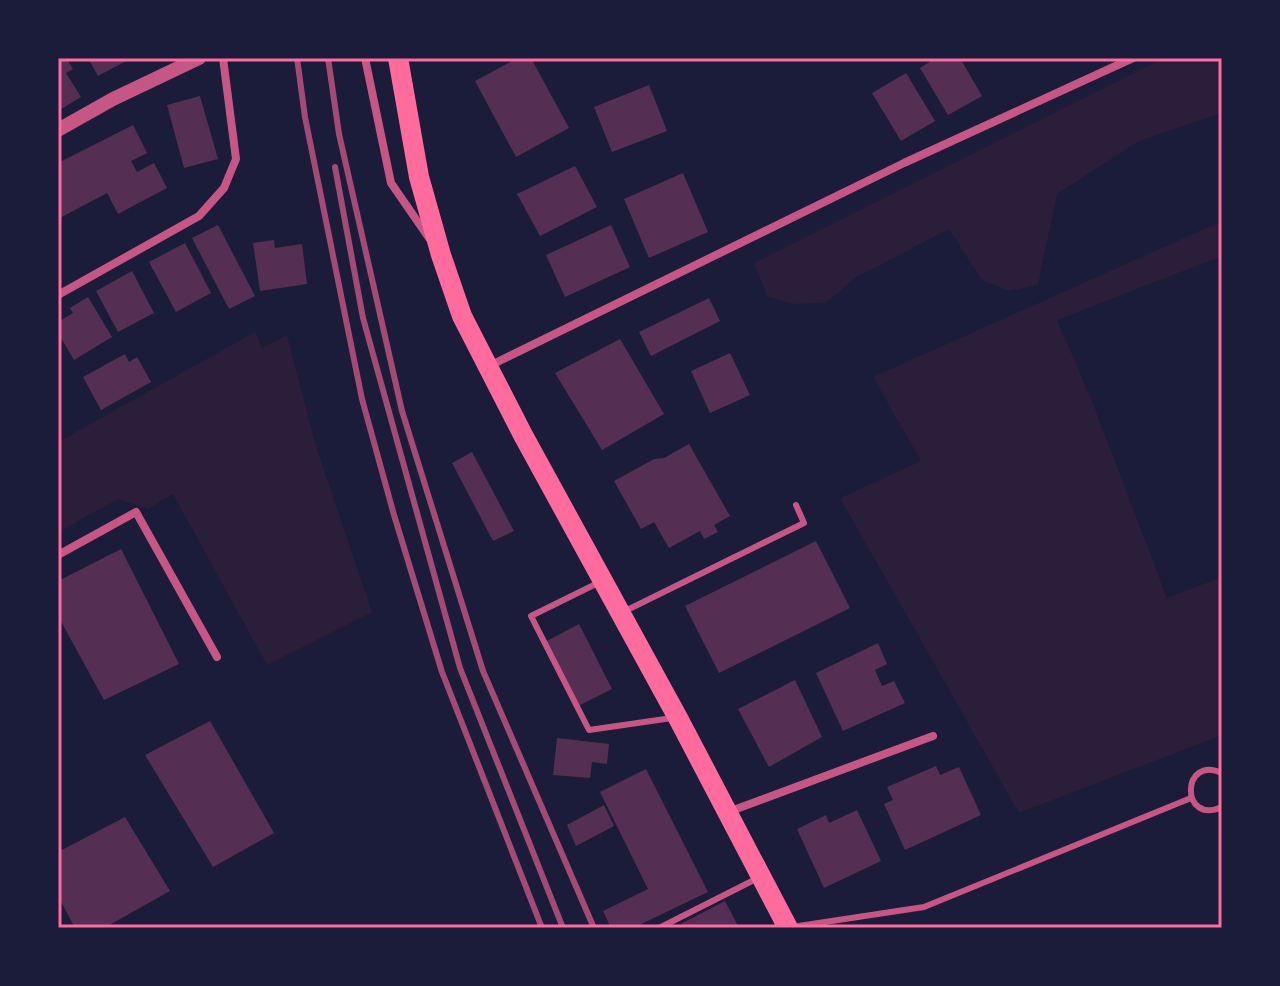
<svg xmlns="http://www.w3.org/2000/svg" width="1280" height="986" viewBox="0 0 1280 986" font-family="Manrope,sans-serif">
<rect width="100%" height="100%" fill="#1b1b3a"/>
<g fill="#2a1e3b">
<path d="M1164,58H1222V118L1219,114L1139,141L1057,194L1038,285L1008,291L981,279L949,229L855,278L826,303L794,304L768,297L754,263Z"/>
<path d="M1222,221V256L1057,320L1092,401L1167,598L1222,577V735L1019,813L840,498L921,461L873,377Z"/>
<path d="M255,332L262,348L287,335L315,443L372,612L267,665L173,494L148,509L118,499L58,532V442Z"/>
</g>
<g fill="#542f53">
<path d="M58,58H66L73,69L66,73L81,97L58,111Z"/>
<path d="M88,58H132L98,76Z"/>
<path d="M518,58H531L569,128L516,157L475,81Z"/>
<path d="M936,58H960L982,96L948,115L920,68Z"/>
<path d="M906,73L935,121L901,141L872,93Z"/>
<path d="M649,85L667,131L612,152L594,107Z"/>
<path d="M200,96L218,159L184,168L167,105Z"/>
<path d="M133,125L147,153L131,161L137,172L154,163L167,188L118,214L107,193L58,219V163Z"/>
<path d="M575,166L597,207L540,236L517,194Z"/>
<path d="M683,173L708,232L649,258L624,199Z"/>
<path d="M218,225L255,296L229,309L192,238Z"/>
<path d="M611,225L630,267L565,297L546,255Z"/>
<path d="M274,240L275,248L302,244L307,284L260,291L253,243Z"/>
<path d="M185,243L211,293L176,312L149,262Z"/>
<path d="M132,271L154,313L118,332L96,291Z"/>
<path d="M88,297L112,337L74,360L58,333V322L73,313L70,308Z"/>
<path d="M709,298L720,321L651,356L639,332Z"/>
<path d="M620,339L664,414L602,450L555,373Z"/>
<path d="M730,353L750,395L710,413L691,371Z"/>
<path d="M125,354L129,362L137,357L151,382L101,410L83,377Z"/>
<path d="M689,444L730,516L714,525L718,532L704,539L700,531L669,548L654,522L641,529L614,481L654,459L664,458Z"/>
<path d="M472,452L514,531L493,541L452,463Z"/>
<path d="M816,541L850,608L719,673L685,606Z"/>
<path d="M121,549L179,664L104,700L58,616V581Z"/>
<path d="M579,624L612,689L578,706L545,642Z"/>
<path d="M878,643L887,664L875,670L882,686L894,681L905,703L843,731L816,673Z"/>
<path d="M795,680L822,737L769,767L738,709Z"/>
<path d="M210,721L274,833L213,867L145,755Z"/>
<path d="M557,738L609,744L607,764L592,762L590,778L553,775Z"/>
<path d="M936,766L940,775L959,767L981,815L905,850L884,804L893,800L887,787Z"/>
<path d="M646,769L708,892L633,928H611L603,911L648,889L600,792Z"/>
<path d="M604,805L614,826L576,846L567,825Z"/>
<path d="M857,810L881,861L824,888L797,829L826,815L829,823Z"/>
<path d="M125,817L170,891L104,928H75L58,896V852Z"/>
<path d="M725,901L739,928H673Z"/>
</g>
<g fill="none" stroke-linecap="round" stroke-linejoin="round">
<g stroke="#c65784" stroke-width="6">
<path d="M600,582L531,616L589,730L672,718"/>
<path d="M623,612L804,523L796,505"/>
<path d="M1222,773C1181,754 1180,826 1222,807"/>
<path d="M792,927L924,907L1191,798"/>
<path d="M659,928L758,878"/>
</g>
<g stroke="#c65784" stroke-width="8">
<path d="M365,58L391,183L429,238"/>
<path d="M58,295L199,216L224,188L236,159L223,58"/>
<path d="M487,367L904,163L1133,58"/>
<path d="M58,555L136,512L217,657"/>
<path d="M728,812L933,736"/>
</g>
<path stroke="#c65784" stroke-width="14" d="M58,130L113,99L199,58"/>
<path stroke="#ff6b9d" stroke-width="20" d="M398,58L419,177L441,255L462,316L523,435L678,718L788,928"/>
<g stroke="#a44b75" stroke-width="6">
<path d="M297,58L305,117L362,399L394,515L442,672L542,928"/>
<path d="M328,58L339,134L402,411L483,671L594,928"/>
<path d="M335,167L363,318L460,668L563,928"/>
</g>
</g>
<rect width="1280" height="986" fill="none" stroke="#1b1b3a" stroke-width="120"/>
<rect x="60" y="60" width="1160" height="866" fill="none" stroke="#ff6b9d" stroke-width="3"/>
</svg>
